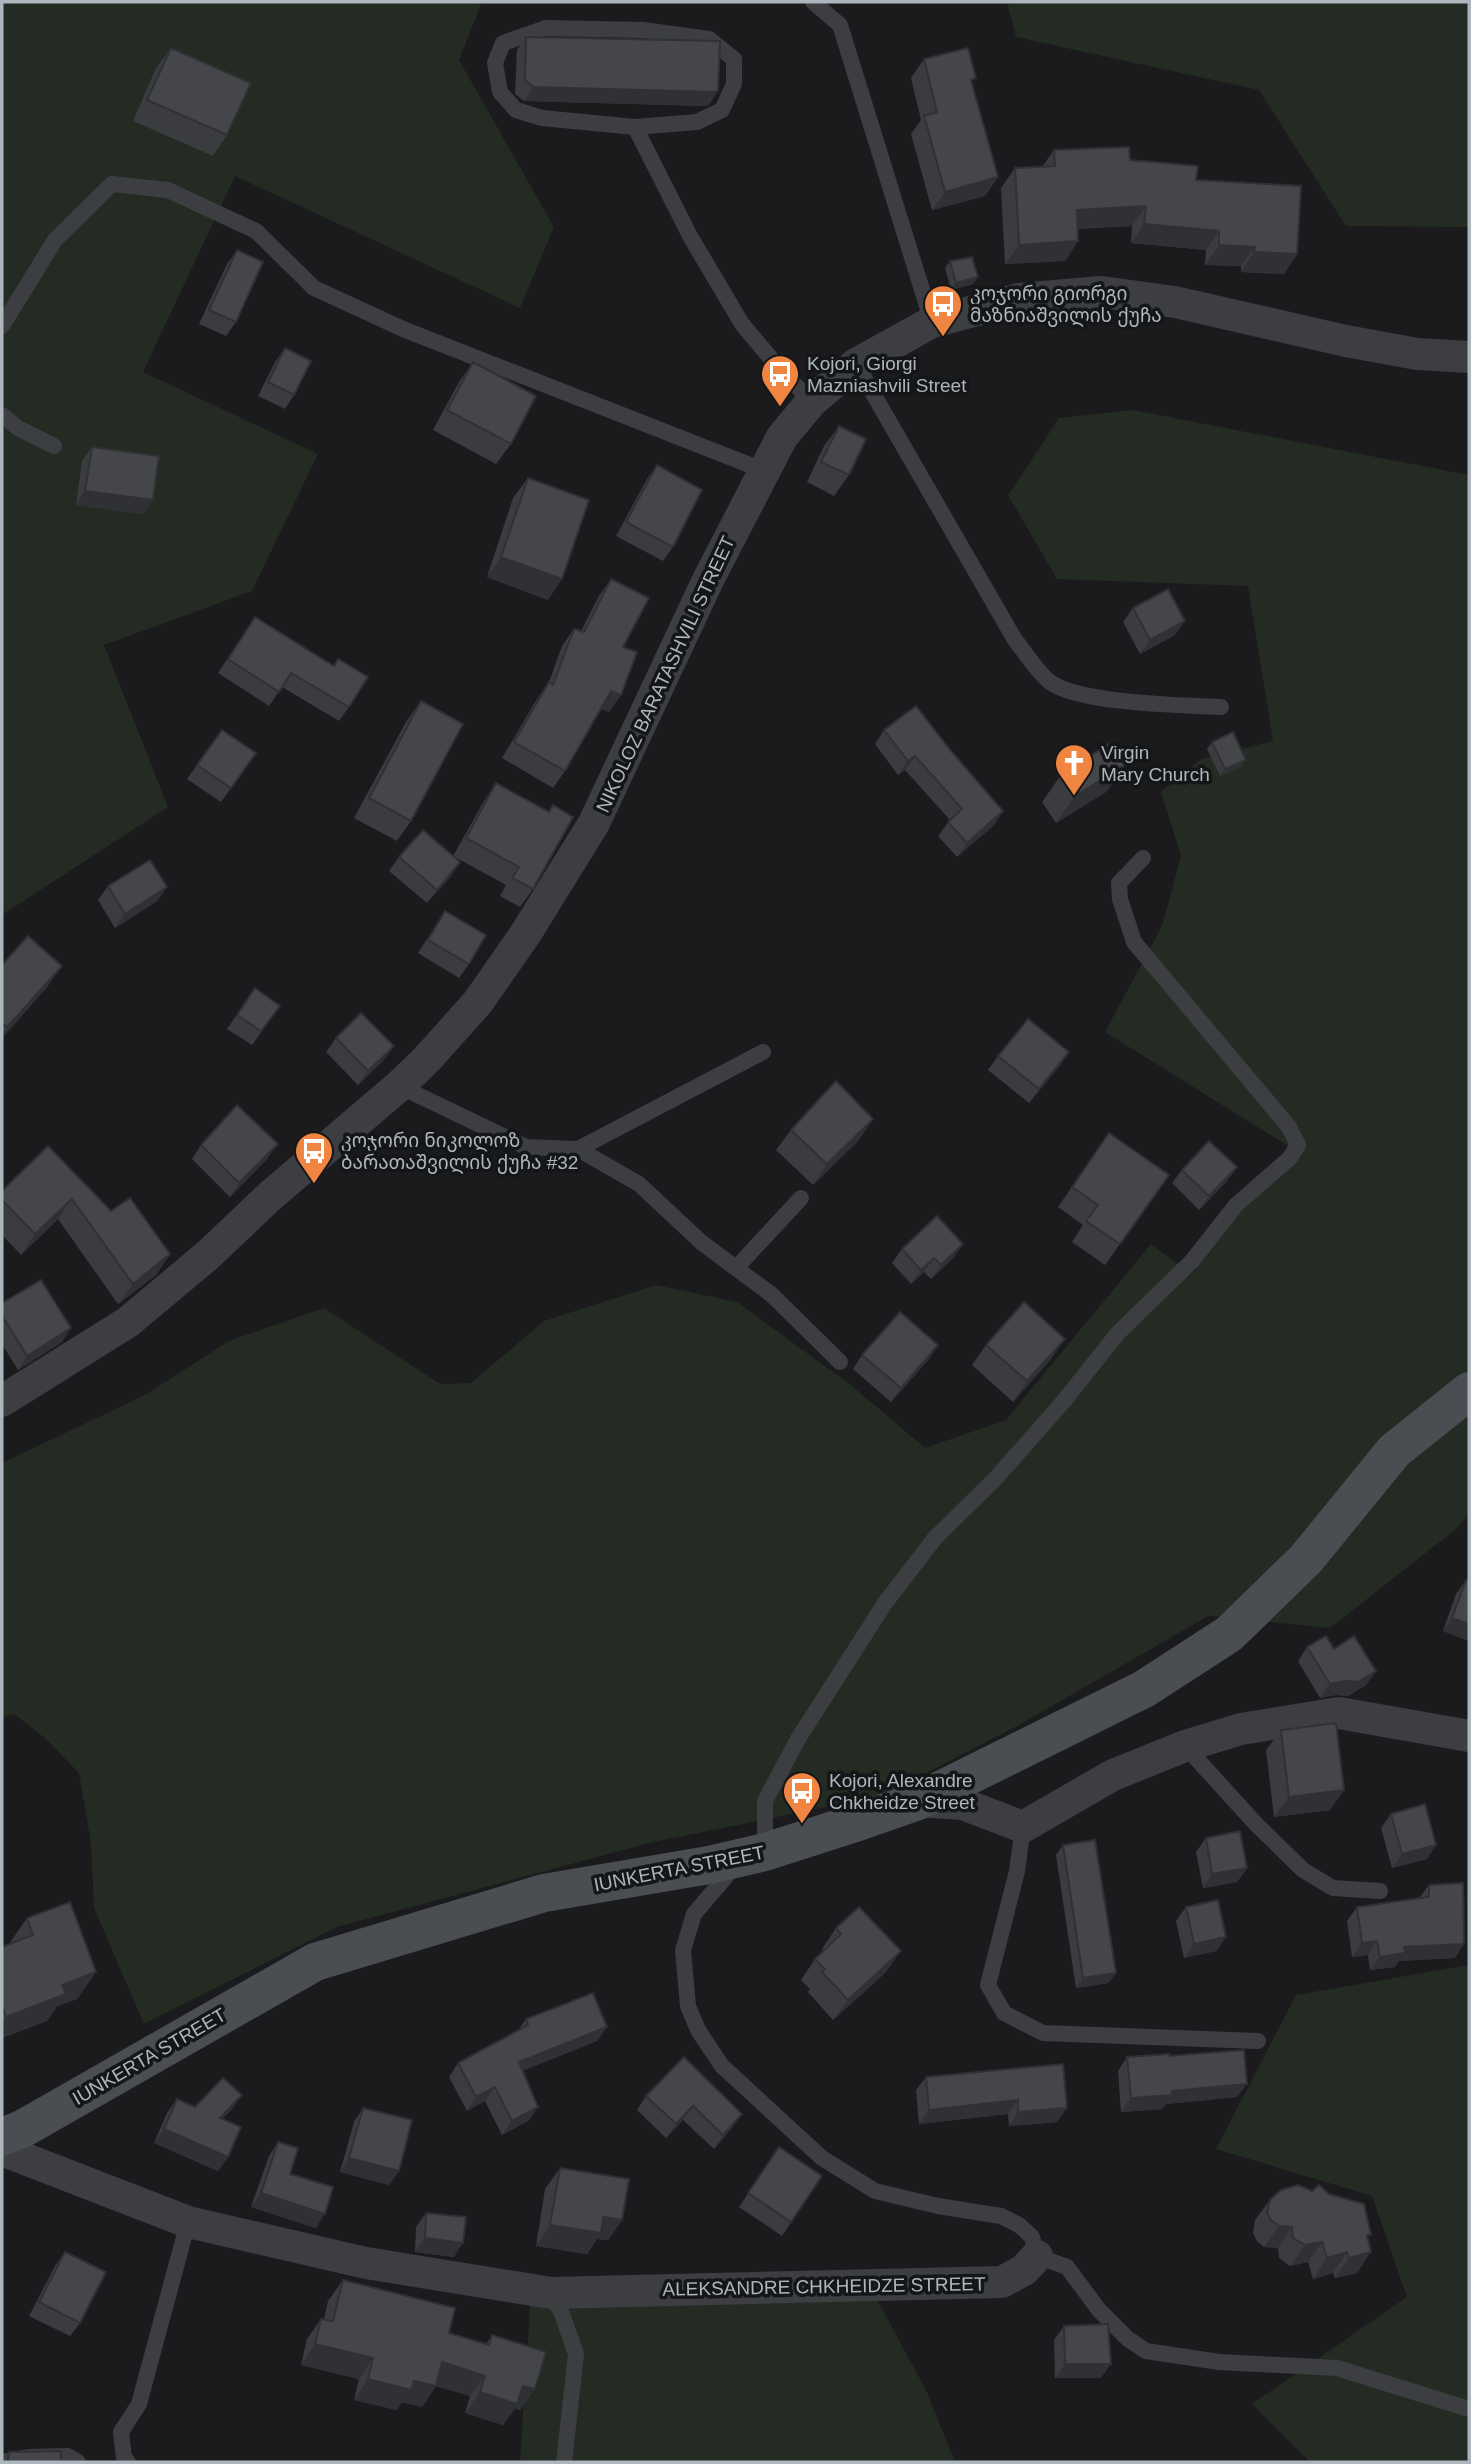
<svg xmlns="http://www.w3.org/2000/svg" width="1471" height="2464" viewBox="0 0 1471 2464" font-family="Helvetica,'Noto Sans Georgian',sans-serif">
<rect width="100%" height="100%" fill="#1b1b1d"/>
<g fill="#232b22">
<path d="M2,2H482L459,60L554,227L520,308L235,176L143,372L318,454L252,591L104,645L168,807L2,915Z"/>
<path d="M1007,2H1469V227L1346,226L1259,90L1016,37Z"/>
<path d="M1133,410L1469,475V1513L1455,1530L1330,1628L1208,1616L1021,1724L882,1796L653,1842L337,1927L144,2024L94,1908L91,1843L79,1773L45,1738L14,1714L2,1718V1463L145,1395L229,1341L324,1308L440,1384L471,1383L544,1321L656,1285L737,1302L852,1386L925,1448L1006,1420L1151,1244L1192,1274L1288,1146L1105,1032L1162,926L1181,856L1161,792L1201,759L1273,741L1248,586L1057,579L1008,495L1059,418Z"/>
<path d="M1469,1965V2462H1310L1252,2404L1407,2297L1372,2196L1216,2149L1296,1995Z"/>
<path d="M872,2290L926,2390L955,2462H520L531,2293Z"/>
</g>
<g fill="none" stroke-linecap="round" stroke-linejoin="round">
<g stroke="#3c3e42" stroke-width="16">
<path d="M813,2L840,25L932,322"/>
<path d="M635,127L697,122L722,110L734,84V59L709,39L643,30L546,28L503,43L495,63L500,92L516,110L542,118L635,127L690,236L742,324L784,374L812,401"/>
<path d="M2,326L55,240L112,184L168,190L256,231L314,288L403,329L765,471"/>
<path d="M856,364L1015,640C1026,653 1037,672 1050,682C1080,704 1182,705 1221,707"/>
<path d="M2,415L18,428L54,446"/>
<path d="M399,1086L526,1147L578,1149L763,1052"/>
<path d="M578,1149L639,1184L701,1242L772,1295L840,1362"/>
<path d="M736,1268L801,1198"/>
<path d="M1185,1746L1256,1824L1303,1870L1333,1888L1380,1891"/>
<path d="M1023,1827L1017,1871L988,1985L1004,2013L1043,2033L1258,2041"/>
<path d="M765,1852V1801L798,1739L885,1603L935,1538L996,1478L1063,1402L1118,1333L1192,1261L1236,1205L1290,1158L1298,1145L1289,1127L1134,942L1120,899L1119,883L1143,858"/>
<path d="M735,1866L694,1914L683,1950L688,2006L698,2030L722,2066L822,2158L875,2191L938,2206L1001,2216L1019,2225L1032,2237L1037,2256L1067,2267L1099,2310L1128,2339L1146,2351L1219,2362L1337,2368L1469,2409"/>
<path d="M551,2293L562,2314L576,2354L564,2462"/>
<path d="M2,2462L30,2457L68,2456L78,2462"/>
<path d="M128,2462L124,2458L121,2432L139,2404L188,2222"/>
</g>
<g stroke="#3c3e42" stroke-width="32">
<path d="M2,1401L128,1322L208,1255L269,1197L399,1086L427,1059L478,1002L526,933L594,823L708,580L782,437L812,401L856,364L932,322L1019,299L1102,292L1175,302L1346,341L1417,354L1469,357"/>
<path d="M918,1801L963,1804L1023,1827L1113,1775L1185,1746L1241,1729L1339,1713L1469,1736"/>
<path d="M2,2150L188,2222L366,2263L551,2293L1002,2282L1024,2270L1037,2256"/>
</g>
<path stroke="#4a4e52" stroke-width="38" d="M2,2137L24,2128L315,1962L544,1893L709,1865L765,1852L852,1824L918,1801L1144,1689L1229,1634L1306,1559L1394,1451L1469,1391"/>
</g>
<g fill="#3b3c40">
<path d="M526,37L709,105L705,106L524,101L515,94L517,50Z"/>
<path d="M171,48L227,135L213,156L133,121L156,68Z"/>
<path d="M924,59L972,84L998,177L985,196L932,210L911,134L921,120L911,78Z"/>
<path d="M1054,150L1130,160L1196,180L1297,254L1284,274L1241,272V266L1205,265L1206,250L1131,243L1132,226L1078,229V241L1065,261L1005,264L1001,188L1015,168L1042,167Z"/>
<path d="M237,250L236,322L226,336L199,324L227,264Z"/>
<path d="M950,261L978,277L973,284L951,290L945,268Z"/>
<path d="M285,348L294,395L285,409L258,396L275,362Z"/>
<path d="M473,362L511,444L496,464L433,430L459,382Z"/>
<path d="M839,426L849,475L834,496L807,482L824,446Z"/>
<path d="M92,447L153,500L143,514L76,505L82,461Z"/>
<path d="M657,465L673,547L663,561L616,536L647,479Z"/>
<path d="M528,478L548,600L487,577L513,498Z"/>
<path d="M611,579L623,647L609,712L601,709L565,771L553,788L502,758L537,699L549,682L562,646L574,629L581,631L599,596Z"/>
<path d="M1133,608L1175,635L1140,654L1123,622Z"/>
<path d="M255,617L349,707L339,721L282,687L269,706L218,673Z"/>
<path d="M421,701L411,821L397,841L354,818L406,722Z"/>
<path d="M916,706L994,825L957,857L938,836L950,820L905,770L898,775L875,744L884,730Z"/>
<path d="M222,730L256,753L221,802L187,779Z"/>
<path d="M1212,742L1241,767L1220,776L1207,749Z"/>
<path d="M1125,765L1106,792L1056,823L1042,802L1061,775Z"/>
<path d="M496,783L549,811L553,805L533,889L520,907L500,896L506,885L453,856L484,801Z"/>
<path d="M399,857L460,862L451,876L427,903L389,871Z"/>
<path d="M108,886L167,887L157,901L115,928L98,900Z"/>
<path d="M445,911L469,964L459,978L418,953Z"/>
<path d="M2,965L62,966L47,987L2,1038Z"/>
<path d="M255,988L280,1006L252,1045L227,1029Z"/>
<path d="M336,1038L384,1060L358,1085L326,1052Z"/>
<path d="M1069,1052L1029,1103L988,1070L998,1056Z"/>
<path d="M791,1130L859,1140L813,1185L776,1150Z"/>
<path d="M1109,1133L1169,1175L1105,1265L1072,1242L1083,1225L1058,1207Z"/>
<path d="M201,1145L268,1158L230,1197L192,1159Z"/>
<path d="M48,1146L111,1211L170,1254L156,1275L118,1304L58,1219L21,1255L2,1235V1191Z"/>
<path d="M1237,1167L1227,1181L1199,1210L1172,1183L1182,1170Z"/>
<path d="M963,1244L953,1258L931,1279L924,1272L911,1284L892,1263L902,1249Z"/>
<path d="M2,1303L62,1342L18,1370L2,1344Z"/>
<path d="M986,1345L1051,1359L1013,1402L972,1365Z"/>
<path d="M862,1355L929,1359L891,1402L853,1369Z"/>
<path d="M1466,1580L1469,1581V1641L1443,1631L1456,1594Z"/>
<path d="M1307,1647L1334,1649L1366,1685L1348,1696L1336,1695L1320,1698L1298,1661Z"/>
<path d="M1281,1730L1330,1810L1274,1817L1266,1750Z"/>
<path d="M1391,1814L1427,1859L1392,1868L1381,1828Z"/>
<path d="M1206,1838L1247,1868L1237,1882L1203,1888L1196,1852Z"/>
<path d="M1063,1845L1109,1983L1076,1988L1056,1855Z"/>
<path d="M1429,1885L1455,1958L1399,1961L1395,1967L1370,1970L1368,1955L1352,1957L1347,1921L1357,1907L1419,1898Z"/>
<path d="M1186,1907L1226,1937L1216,1951L1184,1958L1176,1921Z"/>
<path d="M27,1918L96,1972L77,1999L57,2006L47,2021L2,2038V1947L9,1944Z"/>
<path d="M836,1928L886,1972L833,2020L808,1992L810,1989L801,1980L815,1959L824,1951L822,1949Z"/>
<path d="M526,2019L607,2027L597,2041L522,2071L538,2107L528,2121L502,2135L485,2101L467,2111L449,2077L458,2063L517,2032Z"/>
<path d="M1169,2056L1237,2097L1166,2104L1162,2109L1121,2112L1118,2071L1127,2057Z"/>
<path d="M684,2057L732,2128L714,2149L683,2120L666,2138L637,2110L646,2096Z"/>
<path d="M1063,2064L1057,2122L1009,2126L1008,2114L919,2124L916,2090L926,2077Z"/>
<path d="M177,2099L195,2107L232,2109L222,2119L228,2157L218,2171L154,2143L167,2113Z"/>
<path d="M363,2108L399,2171L389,2185L340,2172L354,2122Z"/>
<path d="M278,2142L290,2174L316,2228L251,2207L269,2156Z"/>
<path d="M779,2147L822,2176L782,2236L739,2207Z"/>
<path d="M560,2168L622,2220L608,2240L597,2239L587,2254L536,2246L545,2189Z"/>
<path d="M1312,2191L1368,2239L1357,2273L1335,2278L1333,2273L1313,2279L1308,2262L1290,2266L1279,2258L1278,2248L1264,2247L1257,2241L1253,2233L1255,2220L1270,2200Z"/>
<path d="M426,2213L454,2257L415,2252L416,2227Z"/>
<path d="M65,2252L80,2323L70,2336L29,2316L55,2266Z"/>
<path d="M343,2280L449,2333L486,2344L492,2335L535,2389L520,2410L515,2408L503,2425L465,2413L470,2396L436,2386L422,2407L402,2402L397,2410L354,2400L359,2379L301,2365L307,2339L321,2319H324L328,2301Z"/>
<path d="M1064,2326L1101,2378H1055L1054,2340Z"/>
<path d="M9,2452L61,2462H2Z"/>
</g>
<g fill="#303134">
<path d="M533,87L718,91L709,105L705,106L524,101Z"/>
<path d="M998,177L985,196L932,210L945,192Z"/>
<path d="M1146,206L1132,226L1063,229L1077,210Z"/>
<path d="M1144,224L1219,231L1206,250L1131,243Z"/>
<path d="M1078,241L1065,261L1005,264L1019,245Z"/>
<path d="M1219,245L1255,247L1241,266L1205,265Z"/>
<path d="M1254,252L1297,254L1284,274L1241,272Z"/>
<path d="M978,277L973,284L951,290L956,283Z"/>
<path d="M85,491L153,500L143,514L76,505Z"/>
<path d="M501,557L562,579L548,600L487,577Z"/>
<path d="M1185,621L1175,635L1140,654L1150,640Z"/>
<path d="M611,691L621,695L609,712L599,708Z"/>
<path d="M915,756L905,770L898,775L908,761Z"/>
<path d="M1246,760L1241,767L1220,776L1225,769Z"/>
<path d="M1125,765L1106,792L1056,823L1075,796Z"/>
<path d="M1003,811L994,825L957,857L967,843Z"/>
<path d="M460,862L451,876L427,903L437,890Z"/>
<path d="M167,887L157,901L115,928L125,914Z"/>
<path d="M62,966L47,987L2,1038V1035L7,1027Z"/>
<path d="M394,1046L384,1060L358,1085L368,1071Z"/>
<path d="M1069,1052L1060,1066L1029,1103L1039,1089Z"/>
<path d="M873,1119L859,1140L813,1185L827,1164Z"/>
<path d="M278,1144L268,1158L230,1197L239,1183Z"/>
<path d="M1237,1167L1227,1181L1199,1210L1209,1196Z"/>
<path d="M72,1199L58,1219L21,1255L35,1234Z"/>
<path d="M963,1244L953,1258L931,1279L941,1265Z"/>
<path d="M170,1254L156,1275L118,1304L133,1284Z"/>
<path d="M934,1258L924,1272L911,1284L921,1270Z"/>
<path d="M71,1328L62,1342L18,1370L27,1356Z"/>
<path d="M1065,1339L1051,1359L1013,1402L1027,1381Z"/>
<path d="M938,1345L929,1359L891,1402L901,1388Z"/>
<path d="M1452,1618L1469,1624V1641L1443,1631Z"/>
<path d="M1376,1671L1366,1685L1348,1696L1336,1695L1320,1698L1330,1684Z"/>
<path d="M1344,1790L1330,1810L1274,1817L1289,1797Z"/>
<path d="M1436,1845L1427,1859L1392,1868L1402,1854Z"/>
<path d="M1247,1868L1237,1882L1203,1888L1212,1874Z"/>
<path d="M1226,1937L1216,1951L1184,1958L1194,1944Z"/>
<path d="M1377,1941L1368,1955L1352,1957L1362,1943Z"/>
<path d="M1464,1944L1455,1958L1399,1961L1395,1967L1370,1970L1380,1957L1404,1947Z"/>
<path d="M901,1951L886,1972L833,2020L848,2000Z"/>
<path d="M96,1972L77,1999L57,2006L47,2021L2,2038V2023L6,2017L62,1985Z"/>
<path d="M1116,1973L1109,1983L1076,1988L1083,1978Z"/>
<path d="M607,2027L597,2041L509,2076L519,2062Z"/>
<path d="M1247,2084L1237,2097L1166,2104L1162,2109L1121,2112L1131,2098L1172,2091Z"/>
<path d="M495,2087L485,2101L467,2111L476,2097Z"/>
<path d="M242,2095L232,2109L210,2132L220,2118Z"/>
<path d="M1018,2100L1008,2114L919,2124L929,2110Z"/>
<path d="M693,2106L683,2120L666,2138L676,2124Z"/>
<path d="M538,2107L528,2121L502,2135L512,2121Z"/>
<path d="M1067,2108L1057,2122L1009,2126L1018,2112Z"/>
<path d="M742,2114L732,2128L714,2149L723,2135Z"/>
<path d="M164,2129L228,2157L218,2171L154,2143Z"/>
<path d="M349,2158L399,2171L389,2185L340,2172Z"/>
<path d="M261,2193L325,2214L316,2228L251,2207Z"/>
<path d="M603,2217L622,2220L608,2240L597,2239L587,2254L536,2246L550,2225Z"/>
<path d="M1279,2226L1292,2227L1278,2248L1264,2247Z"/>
<path d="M425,2238L463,2243L454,2257L415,2252Z"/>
<path d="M1322,2242L1308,2262L1290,2266L1305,2245Z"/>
<path d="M1347,2252L1333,2273L1313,2279L1327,2258Z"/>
<path d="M1371,2252L1357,2273L1335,2278L1349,2258Z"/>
<path d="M315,2344L373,2358L359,2379L301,2365Z"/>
<path d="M442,2362L485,2376L470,2396L428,2383Z"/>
<path d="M1065,2364H1111L1101,2378H1055Z"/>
<path d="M368,2379L414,2381L436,2386L422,2407L402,2402L397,2410L354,2400Z"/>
<path d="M523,2386L535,2389L520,2410L515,2408L503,2425L465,2413L480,2392Z"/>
</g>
<g fill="#45464a" stroke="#303134" stroke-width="2">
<path d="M526,37L720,41L718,91L715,92L533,87L525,80Z"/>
<path d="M171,48L251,83L227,135L147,100Z"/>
<path d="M968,48L976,78L971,80L998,177L945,192L924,116L937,112L924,59Z"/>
<path d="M1129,147L1130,160L1198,166L1196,180L1301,186L1297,254L1254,252L1255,247L1219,245V231L1144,224L1146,206L1077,210L1078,241L1019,245L1015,168L1055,166L1054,150Z"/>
<path d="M237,250L263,262L236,322L209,310Z"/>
<path d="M972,257L978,277L956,283L950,261Z"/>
<path d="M285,348L311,361L294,395L268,382Z"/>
<path d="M473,362L536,396L511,444L447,410Z"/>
<path d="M839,426L866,439L849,475L821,462Z"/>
<path d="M92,447L159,456L153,500L85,491Z"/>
<path d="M657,465L702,490L673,547L626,522Z"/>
<path d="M528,478L589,500L562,579L501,557Z"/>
<path d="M611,579L649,598L623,647L637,652L621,695L611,691L565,771L514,742L549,682L553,685L574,629L584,632Z"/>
<path d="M1168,589L1185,621L1150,640L1133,608Z"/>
<path d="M255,617L334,666L338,659L368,677L349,707L291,673L279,692L228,659Z"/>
<path d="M421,701L463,724L411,821L369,798Z"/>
<path d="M916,706L951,751L1003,811L967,843L948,822L962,809L915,756L908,761L884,730Z"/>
<path d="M222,730L256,753L231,788L197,765Z"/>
<path d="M1233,732L1246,760L1225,769L1212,742Z"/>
<path d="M1110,743L1125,765L1075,796L1061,775Z"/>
<path d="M496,783L549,812L553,805L573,817L533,889L512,878L519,867L466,838Z"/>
<path d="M423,830L460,862L437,890L399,857Z"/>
<path d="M150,860L167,887L125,914L108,886Z"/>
<path d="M445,911L486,935L469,964L428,940Z"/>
<path d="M28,936L62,966L7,1027L2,1023V965Z"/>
<path d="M255,988L280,1006L261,1031L237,1015Z"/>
<path d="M361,1013L394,1046L368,1071L336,1038Z"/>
<path d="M1028,1019L1069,1052L1039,1089L998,1056Z"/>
<path d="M836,1081L873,1119L827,1164L791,1130Z"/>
<path d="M237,1105L278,1144L239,1183L201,1145Z"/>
<path d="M1109,1133L1169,1175L1120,1244L1086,1221L1098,1205L1072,1187Z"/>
<path d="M1209,1141L1237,1167L1209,1196L1182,1170Z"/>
<path d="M48,1146L111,1211L130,1198L170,1254L133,1284L72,1199L35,1234L2,1200V1191Z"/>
<path d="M937,1216L963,1244L941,1265L934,1258L921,1270L902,1249Z"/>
<path d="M41,1280L71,1328L27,1356L2,1315V1303Z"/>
<path d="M1024,1302L1065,1339L1027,1381L986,1345Z"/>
<path d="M900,1312L938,1345L901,1388L862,1355Z"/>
<path d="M1466,1580L1469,1581V1624L1452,1618Z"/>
<path d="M1326,1636L1334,1649L1354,1636L1376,1671L1358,1682L1346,1681L1330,1684L1307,1647Z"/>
<path d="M1336,1723L1344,1790L1289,1797L1281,1730Z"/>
<path d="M1425,1804L1436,1845L1402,1854L1391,1814Z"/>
<path d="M1240,1831L1247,1868L1212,1874L1206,1838Z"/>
<path d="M1095,1840L1116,1973L1083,1978L1063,1845Z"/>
<path d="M1463,1883L1464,1944L1404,1947L1405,1953L1380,1957L1377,1941L1362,1943L1357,1907L1429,1897V1885Z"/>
<path d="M1218,1900L1226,1937L1194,1944L1186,1907Z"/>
<path d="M70,1902L96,1972L62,1985L66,1994L6,2017L2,2006V1947L33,1935L27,1918Z"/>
<path d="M859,1907L901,1951L848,2000L822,1972L825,1969L815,1959L841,1934L836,1928Z"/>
<path d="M593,1993L607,2027L519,2062L538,2107L512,2121L495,2087L476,2097L458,2063L528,2025L526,2019Z"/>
<path d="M1244,2050L1247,2084L1172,2091V2095L1131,2098L1127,2057L1169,2054V2056Z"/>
<path d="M684,2057L742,2114L723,2135L693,2106L676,2124L646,2096Z"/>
<path d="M1063,2064L1067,2108L1018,2112V2100L929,2110L926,2077Z"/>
<path d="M223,2078L242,2095L220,2118L241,2127L228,2157L164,2129L177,2099L195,2107Z"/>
<path d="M363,2108L412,2120L399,2171L349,2158Z"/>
<path d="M278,2142L298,2148L290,2174L333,2187L325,2214L261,2193Z"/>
<path d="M779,2147L822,2176L791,2222L748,2193Z"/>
<path d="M560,2168L629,2179L622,2220L603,2217L601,2233L550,2225Z"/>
<path d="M1298,2185L1312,2191L1319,2185L1329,2194L1364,2204L1371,2235H1367L1371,2252L1349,2258L1347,2252L1327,2258L1322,2242L1305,2245L1293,2238L1292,2227L1279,2226L1271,2220L1267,2213L1270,2200L1281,2190Z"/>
<path d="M426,2213L466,2217L463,2243L425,2238Z"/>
<path d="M65,2252L106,2272L80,2323L39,2302Z"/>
<path d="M343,2280L455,2308L449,2333L489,2345L492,2335L546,2352L535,2389L523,2386L517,2404L480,2392L485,2376L442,2362L436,2386L414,2381L411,2390L368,2379L373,2358L315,2344L321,2319L333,2321Z"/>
<path d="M1108,2324L1111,2364H1065L1064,2326Z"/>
<path d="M61,2451V2462H8L9,2452Z"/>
</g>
<defs>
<symbol id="bus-pin" viewBox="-11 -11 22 30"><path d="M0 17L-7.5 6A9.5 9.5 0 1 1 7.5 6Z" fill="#ef8540" stroke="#151618"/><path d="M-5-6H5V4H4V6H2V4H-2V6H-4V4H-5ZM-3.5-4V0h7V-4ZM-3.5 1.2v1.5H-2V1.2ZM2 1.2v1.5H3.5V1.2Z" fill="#fff"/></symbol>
<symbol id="church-pin" viewBox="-11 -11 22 30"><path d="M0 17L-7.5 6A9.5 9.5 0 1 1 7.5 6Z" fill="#ef8540" stroke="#151618"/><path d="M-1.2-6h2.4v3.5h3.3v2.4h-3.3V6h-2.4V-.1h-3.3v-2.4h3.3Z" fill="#fff"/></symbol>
</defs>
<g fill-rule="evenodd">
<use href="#bus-pin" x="921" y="282" width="44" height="60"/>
<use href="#bus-pin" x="758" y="352" width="44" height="60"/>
<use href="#church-pin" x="1052" y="741" width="44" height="60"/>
<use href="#bus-pin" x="292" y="1129" width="44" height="60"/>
<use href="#bus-pin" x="780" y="1769" width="44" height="60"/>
</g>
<g text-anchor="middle" stroke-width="7" stroke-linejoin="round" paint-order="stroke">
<g font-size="19" fill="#adb6bc" stroke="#151618" text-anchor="start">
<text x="970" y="300">კოჯორი გიორგი<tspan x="970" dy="22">მაზნიაშვილის ქუჩა</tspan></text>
<text x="807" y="370">Kojori, Giorgi<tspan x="807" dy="22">Mazniashvili Street</tspan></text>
<text x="1101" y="759">Virgin<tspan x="1101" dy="22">Mary Church</tspan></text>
<text x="341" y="1147">კოჯორი ნიკოლოზ<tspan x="341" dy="22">ბარათაშვილის ქუჩა #32</tspan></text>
<text x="829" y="1787">Kojori, Alexandre<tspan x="829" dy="22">Chkheidze Street</tspan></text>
</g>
<g font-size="19" fill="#adb6bc" stroke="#151618">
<text transform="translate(665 674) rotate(-65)" y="7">NIKOLOZ BARATASHVILI STREET</text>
<text transform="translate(679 1868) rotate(-11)" y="7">IUNKERTA STREET</text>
<text transform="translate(149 2056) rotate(-30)" y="7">IUNKERTA STREET</text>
<text transform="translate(824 2286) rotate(-1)" y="7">ALEKSANDRE CHKHEIDZE STREET</text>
</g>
</g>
<rect width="1471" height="2464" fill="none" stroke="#adb6bc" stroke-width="7"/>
</svg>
